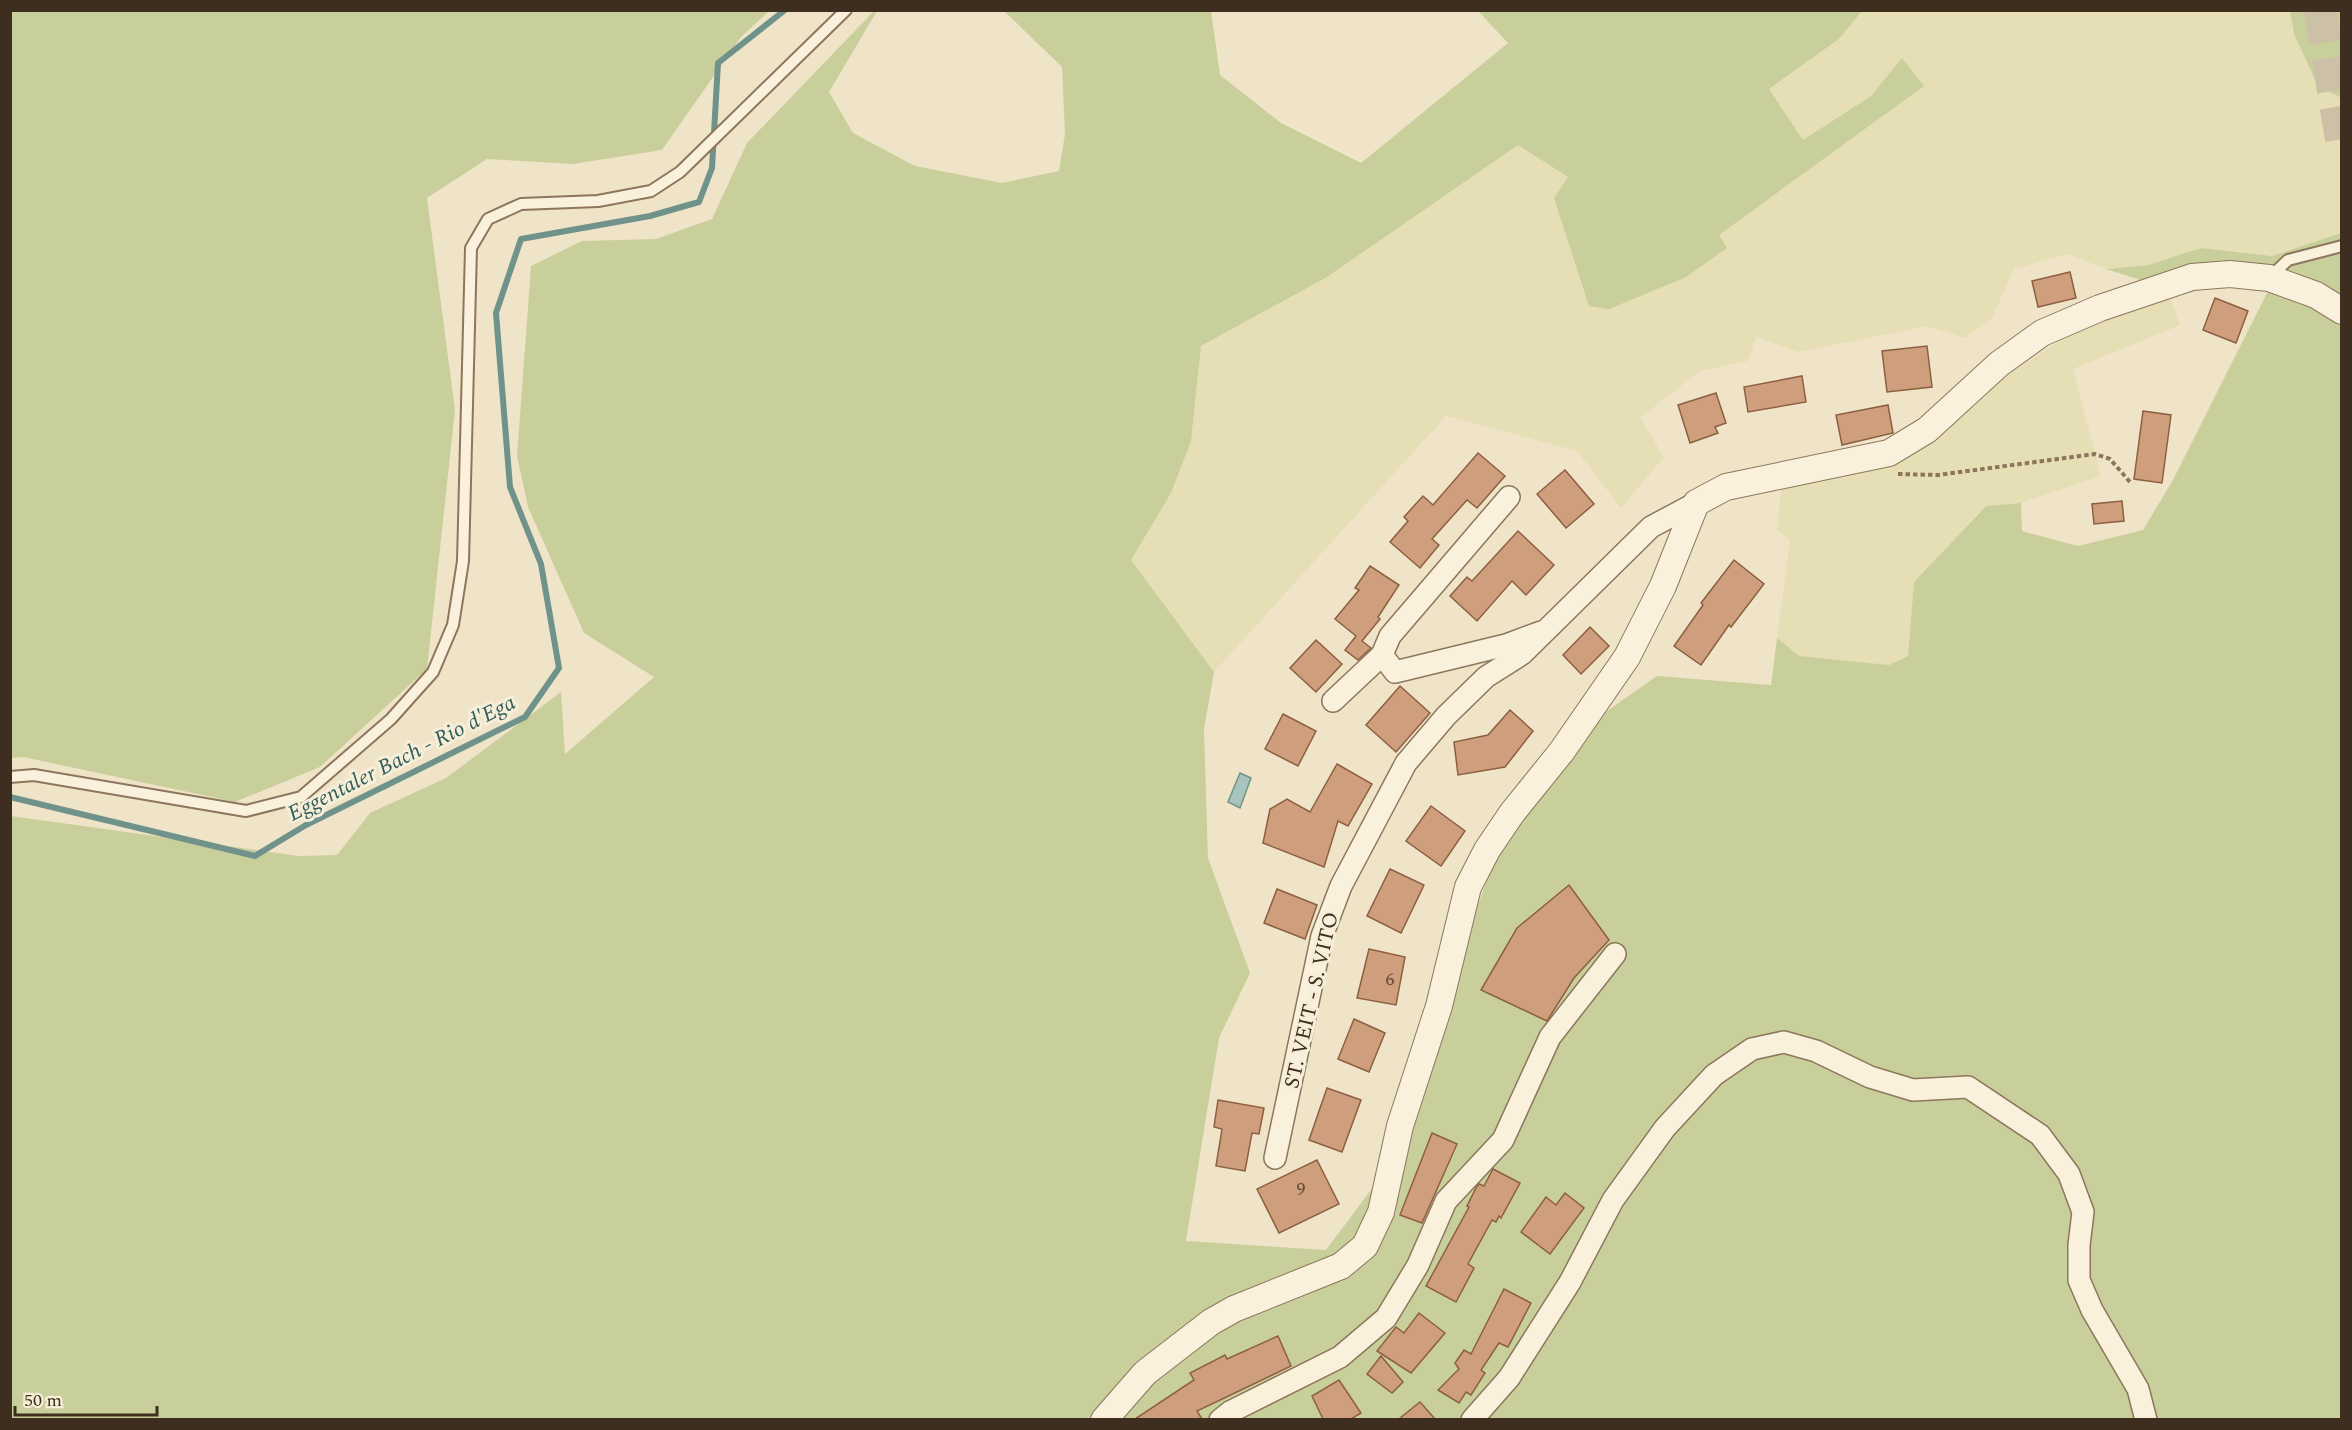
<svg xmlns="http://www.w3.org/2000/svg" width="2352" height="1430" viewBox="0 0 2352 1430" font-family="Spectral,serif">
<rect width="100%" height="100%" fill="#f0e4c8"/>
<g fill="#e6deb5">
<path d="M1862,11H2290L2294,34L2318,86L2341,98V233L2272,256L2201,248L2148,265L2106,269L2068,254L2014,269L1992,318L1965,338L1927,326L1798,352L1756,337L1748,361L1700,371L1640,418L1664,457L1621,508L1577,451L1446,416L1214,672L1131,560L1171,493L1191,441L1201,346L1327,277L1518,144L1568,177L1726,249L1719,235L1923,86L1902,58L1871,96L1803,140L1769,89L1839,39Z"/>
<path d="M2169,293L2180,325L2073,369L2101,476L2021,503L1985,506L1914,582L1908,656L1889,665L1799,656L1777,638L1790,540L1777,530L1782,484L1895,461L1955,423L2014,370L2064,339Z"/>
</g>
<g fill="#c9cf9b">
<path d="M11,10L769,11L741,37L662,150L573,164L487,159L427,198L455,410L427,669L320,767L235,802L23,757L11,758Z"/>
<path d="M874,11H877L829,92L853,133L915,166L1002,183L1059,171L1065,134L1062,67L1004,11H1211L1220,75L1281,123L1361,163L1508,43L1478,11H1862L1839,39L1769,89L1803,140L1871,96L1902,58L1924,86L1719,235L1727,248L1686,277L1609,309L1589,306L1554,198L1568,177L1518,145L1327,277L1201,346L1191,441L1171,493L1131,560L1214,672L1204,729L1208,858L1250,973L1219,1038L1186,1241L1326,1250L1391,1163L1435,1020L1512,813L1594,720L1657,676L1771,685L1777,638L1799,656L1889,665L1908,656L1914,582L1986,506L2021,503L2022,531L2078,546L2143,530L2174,478L2268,291L2226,286L2181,293L2106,269L2148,265L2201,248L2272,256L2341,233V1419L11,1420V816L299,856L337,855L370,813L446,778L561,692L565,754L654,677L584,633L528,507L517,456L531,266L582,241L656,239L712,219L747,143Z"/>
<path d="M2290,11H2341V98L2318,86L2294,34Z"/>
</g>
<path fill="#a9c4bc" stroke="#6f938a" stroke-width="1.5" d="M1240,773L1251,778L1240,808L1228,802Z"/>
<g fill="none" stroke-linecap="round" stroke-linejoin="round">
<path stroke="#6f938a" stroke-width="6" d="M10,797L255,856L306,825L525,717L559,668L541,564L510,487L496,313L521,239L650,216L699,202L712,168L718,63L785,10"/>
</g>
<g fill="#cf9f7d" stroke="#8d5f41" stroke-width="1.5">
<path d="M2070,272L2076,298L2038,307L2032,281Z"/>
<path d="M2215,298L2248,311L2236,343L2203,330Z"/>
<path d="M1927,346L1932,387L1887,392L1882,351Z"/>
<path d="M1802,376L1806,402L1748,412L1744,387Z"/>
<path d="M1716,393L1726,423L1715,427L1718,433L1690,443L1678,405Z"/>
<path d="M1888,405L1893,433L1842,445L1836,415Z"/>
<path d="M2143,411L2171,415L2162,483L2134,479Z"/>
<path d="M1478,453L1505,476L1477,508L1467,500L1432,539L1439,545L1420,568L1390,542L1408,521L1404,517L1423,496L1433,505Z"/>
<path d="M1565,470L1594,504L1566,528L1537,494Z"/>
<path d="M2122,501L2124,521L2094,524L2092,504Z"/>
<path d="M1518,531L1554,565L1526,595L1512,581L1477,621L1450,596L1467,577L1472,581Z"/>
<path d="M1734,560L1764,584L1731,627L1729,625L1701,665L1674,646L1703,605L1701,603Z"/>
<path d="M1370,566L1399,585L1378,617L1380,619L1362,641L1371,648L1358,660L1345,650L1356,636L1335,619L1359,590L1355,588Z"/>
<path d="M1590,627L1609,646L1581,674L1563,655Z"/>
<path d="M1316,640L1342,664L1316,692L1290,668Z"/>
<path d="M1400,686L1430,713L1396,752L1366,725Z"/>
<path d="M1510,710L1533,731L1505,767L1458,775L1454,742L1488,735Z"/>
<path d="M1283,714L1316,731L1298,766L1265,749Z"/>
<path d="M1337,764L1372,784L1348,826L1338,821L1324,867L1263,843L1270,809L1287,799L1310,812Z"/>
<path d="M1431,806L1465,831L1441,866L1406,841Z"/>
<path d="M1390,869L1424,885L1401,933L1367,916Z"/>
<path d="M1569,885L1609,940L1574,978L1547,1021L1481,990L1517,928Z"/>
<path d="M1277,889L1317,905L1305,939L1264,923Z"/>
<path d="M1369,949L1405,957L1396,1005L1357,998Z"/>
<path d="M1354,1019L1385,1033L1369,1072L1338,1059Z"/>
<path d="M1327,1088L1361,1100L1342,1152L1309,1140Z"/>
<path d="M1218,1100L1264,1108L1259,1134L1252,1133L1245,1171L1216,1166L1222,1129L1214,1127Z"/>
<path d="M1432,1133L1457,1144L1422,1223L1400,1215Z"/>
<path d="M1317,1160L1339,1204L1279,1233L1257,1189Z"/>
<path d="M1493,1169L1520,1183L1501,1218L1499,1216L1496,1222L1492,1220L1468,1264L1474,1268L1456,1302L1426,1286L1469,1207L1467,1206L1477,1186L1479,1184L1484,1186Z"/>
<path d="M1565,1193L1584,1208L1550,1254L1521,1232L1546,1197L1556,1205Z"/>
<path d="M1504,1289L1531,1303L1508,1347L1499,1343L1481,1370L1485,1373L1471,1395L1466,1392L1459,1403L1438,1390L1459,1369L1455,1363L1464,1350L1471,1354Z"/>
<path d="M1419,1313L1445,1333L1411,1373L1377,1351L1396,1327L1404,1333Z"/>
<path d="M1278,1336L1291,1366L1197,1411L1202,1419H1135L1194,1380L1190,1373L1225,1355L1227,1359Z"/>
<path d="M1381,1356L1403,1382L1392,1393L1367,1374Z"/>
<path d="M1339,1380L1361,1413L1351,1419H1323L1312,1396Z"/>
<path d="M1420,1402L1435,1419H1399Z"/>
</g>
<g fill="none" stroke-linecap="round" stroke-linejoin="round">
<path stroke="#ccc0a6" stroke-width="33" stroke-dasharray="33 16" stroke-linecap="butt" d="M2320,10L2342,142"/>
<defs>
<g id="service">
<path d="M2269,278L2288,260L2342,246"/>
<path d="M10,777L34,775L246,811L301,797L391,719L433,672L453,625L463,561L471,248L488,219L521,204L598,201L651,191L680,172L846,10"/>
</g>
<g id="minor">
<path d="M1509,497L1390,636L1382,655L1395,672L1506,645L1541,632"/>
<path d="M1333,701L1382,655"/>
<path d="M1275,1158L1322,936L1341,886L1406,763L1446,716L1486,677L1522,654L1651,527L1696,503"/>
<path d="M1220,1420L1230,1412L1340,1357L1386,1318L1418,1265L1446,1201L1503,1140L1550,1037L1615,954"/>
<path d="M1472,1420L1509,1378L1570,1282L1613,1200L1665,1128L1714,1075L1752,1049L1784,1042L1816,1051L1870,1077L1913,1090L1968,1087L2040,1135L2069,1174L2083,1212L2079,1245V1280L2092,1310L2138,1389L2146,1420"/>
</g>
<path id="tertiary" d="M1104,1420L1145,1373L1211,1322L1234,1309L1341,1266L1365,1246L1381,1212L1400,1126L1439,1006L1468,887L1487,850L1512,813L1562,751L1627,657L1663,586L1696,503L1726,487L1889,453L1927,430L1999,364L2042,333L2100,308L2192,277L2230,274L2269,278L2316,295L2342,311"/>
</defs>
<use href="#service" stroke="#8d765c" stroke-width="14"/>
<use href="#minor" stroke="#8d765c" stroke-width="24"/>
<use href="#tertiary" stroke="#8d765c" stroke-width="28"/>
<path stroke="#8d765c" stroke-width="4" stroke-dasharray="4.5 3" stroke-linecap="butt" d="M1898,474L1938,475L2095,454L2110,459L2130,482"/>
<use href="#service" stroke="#faf1dc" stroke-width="10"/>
<use href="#minor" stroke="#faf1dc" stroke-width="21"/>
<use href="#tertiary" stroke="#faf1dc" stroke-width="26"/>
</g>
<g text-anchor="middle" stroke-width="6" stroke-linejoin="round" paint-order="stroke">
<g font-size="18" fill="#624a37">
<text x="1390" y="985">6</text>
<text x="1301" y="1194">9</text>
</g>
<g font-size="21" fill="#3d2e20" stroke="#f7eed8">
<text transform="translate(1311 1000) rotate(-77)" y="7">ST. VEIT - S. VITO</text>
</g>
<g font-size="22" font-style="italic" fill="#2f5d5a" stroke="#f7eed8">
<text transform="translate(401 757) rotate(-27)" y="8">Eggentaler Bach - Rio d'Ega</text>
</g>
</g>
<rect width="2352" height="1430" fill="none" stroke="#3d2e20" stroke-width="24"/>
<path d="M15 1406v9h142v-9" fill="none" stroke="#3d2e20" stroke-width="3"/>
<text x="24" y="1406" font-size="18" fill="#3d2e20" stroke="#f7eed8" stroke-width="4.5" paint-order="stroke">50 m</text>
</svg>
